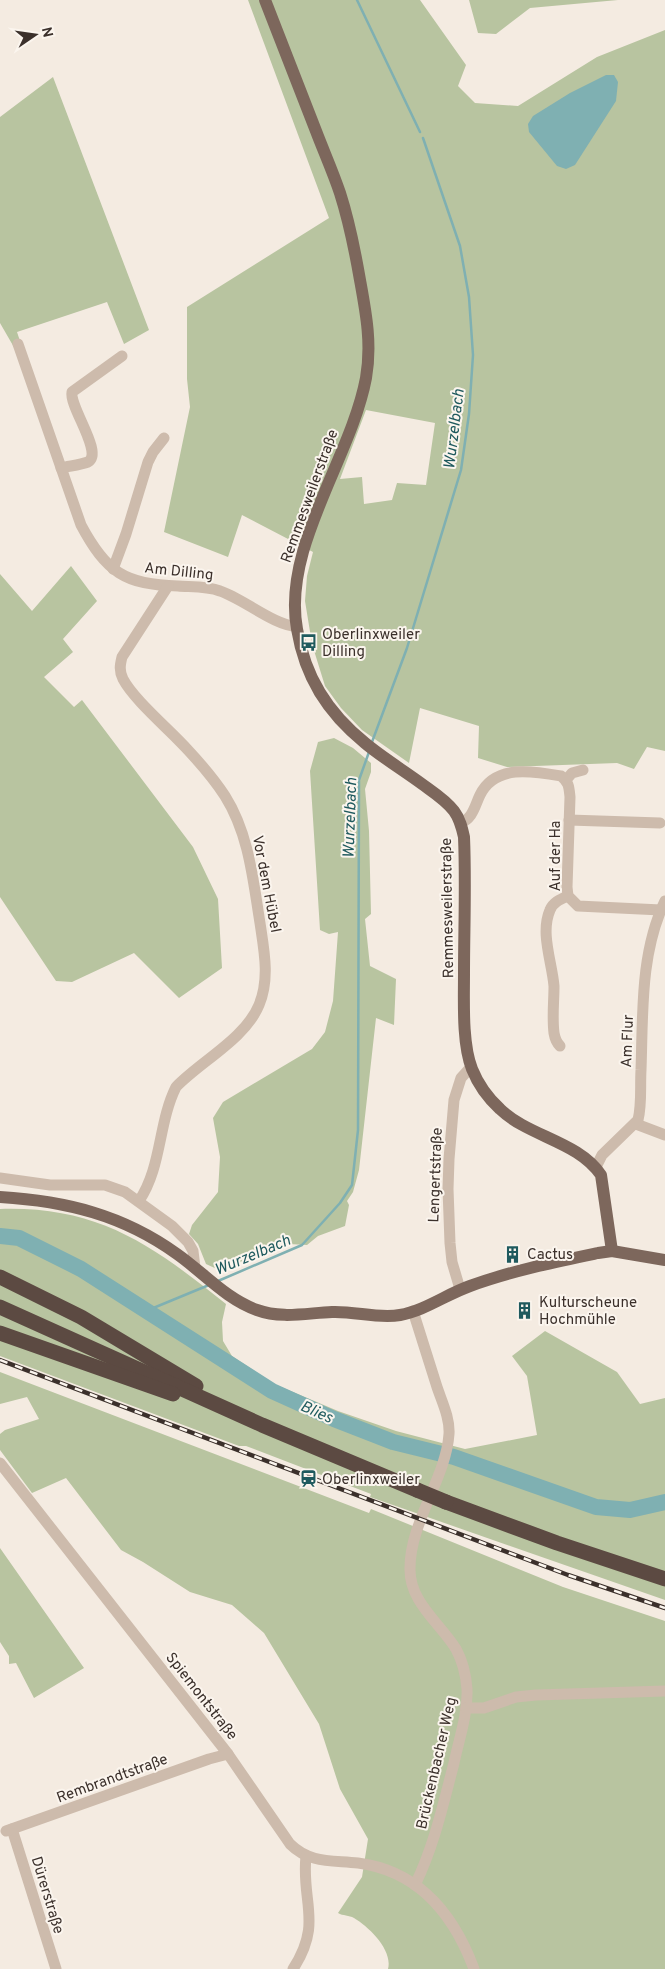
<svg xmlns="http://www.w3.org/2000/svg" width="665" height="1969" viewBox="0 0 665 1969" font-family="Overpass,sans-serif">
<rect width="100%" height="100%" fill="#f4ebe1"/>
<g fill="#b8c4a0" fill-rule="evenodd">
<path d="M248,0H420L466,65L458,86L475,103L518,106L597,57L665,30V751L647,747L634,769L617,763L507,767L478,758L479,726L420,708L409,763L362,730L341,708L325,686L312,644L305,601L307,576L313,552L242,515L228,557L164,532L190,407L187,379V307L329,218ZM366,410L435,423L426,485L397,483L392,500L364,504L362,477L340,479Z"/>
<path d="M469,0H618L530,8L496,34L478,33Z"/>
<path d="M53,77L149,330L124,344L107,302L17,332L21,344L15,349L0,323V117Z"/>
<path d="M71,566L97,601L63,639L73,652L44,677L74,707L82,700L193,847L218,899L222,968L179,998L134,953L72,982L56,981L0,897V574L32,611Z"/>
<path d="M334,738L353,748L371,763V772L365,789L369,831L371,914L365,919L370,966L396,979L394,1025L376,1018L359,1170L353,1192L347,1201L349,1205L345,1226L318,1236L307,1245L289,1244L219,1270L206,1264L198,1244L189,1234L192,1225L218,1192L220,1157L213,1118L223,1102L312,1049L325,1032L333,1001L338,932L329,934L320,930L310,771L318,742Z"/>
<path d="M0,1209C99,1206 152,1245 226,1304L222,1322L223,1341L232,1356L274,1384L338,1411L396,1431L465,1449L537,1435L527,1376L512,1356L545,1331L617,1372L640,1404L665,1398V1600L370,1497L371,1494L246,1446H239L0,1356Z"/>
<path d="M0,1372L369,1513L371,1509L563,1587L665,1621V1969H388C393,1950 369,1927 354,1918C349,1915 343,1916 338,1913L362,1877L368,1839L340,1789L319,1724L264,1633L232,1605L190,1592L143,1562L121,1550L66,1478L32,1493L0,1450V1434L5,1430L39,1419L27,1397L0,1404Z"/>
<path d="M0,1548L84,1668L34,1698L16,1663L9,1664V1656L0,1642Z"/>
</g>
<path fill="#7fb0b2" d="M606,75H614L618,82L616,101L575,165L566,169L557,166L529,132L528,124L533,116L570,93Z"/>
<g fill="none" stroke-linecap="round" stroke-linejoin="round">
<g stroke="#7fb0b2" stroke-width="2.5">
<path d="M357,0L420,132"/>
<path d="M372,742L407,648L461,470L469,414L473,355L469,297L460,246L423,138"/>
<path d="M218,1281L302,1245L340,1203L352,1185L358,1130L359,780L369,752"/>
<path d="M146,1311L209,1285"/>
</g>
<path stroke="#7fb0b2" stroke-width="16" d="M0,1236L19,1238L81,1269L272,1391L334,1419L393,1442L454,1457L596,1507L630,1510L665,1502"/>
<g stroke="#cdbbac" stroke-width="11">
<path d="M18,344L81,525C106,572 125,585 178,586C191,587 207,586 220,591C242,598 275,626 296,626"/>
<path d="M61,468C69,466 80,465 88,462C104,453 69,407 72,392L122,356"/>
<path d="M113,569L126,534L148,462L153,452L164,438"/>
<path d="M566,780L572,773L583,770"/>
<path d="M569,820L660,823"/>
<path d="M460,823C473,819 475,805 480,795C495,764 533,771 561,776C569,782 569,787 570,797L567,887L568,896L578,906L661,910"/>
<path d="M560,1046C556,1042 555,1039 554,1033C552,1017 554,1002 554,986C552,962 540,933 550,910C553,902 561,899 568,896"/>
<path d="M636,1124L665,1135"/>
<path d="M596,1167L602,1155L638,1120C642,1104 640,1087 641,1070C643,1014 640,953 665,901"/>
<path d="M0,1178L50,1185H105L125,1192L172,1226L188,1242L193,1251L195,1268"/>
<path d="M139,1201C162,1167 158,1123 176,1087C201,1061 245,1039 259,1005C270,979 264,950 260,923C253,880 249,834 225,796C214,779 201,764 187,749C170,730 134,700 123,679C119,671 120,665 122,657L168,586"/>
<path d="M460,1289L452,1262L450,1243L448,1189L449,1159L454,1100L461,1078L471,1067"/>
<path d="M413,1311C421,1336 429,1362 437,1387C442,1402 450,1418 449,1434C446,1478 410,1522 410,1568C409,1602 440,1623 456,1649C462,1660 466,1676 467,1689C468,1714 459,1739 454,1763C443,1805 434,1846 415,1885"/>
<path d="M0,1463L228,1754L290,1844C310,1864 333,1860 358,1863C419,1871 454,1915 474,1969"/>
<path d="M466,1708H484L516,1697L536,1695L665,1691"/>
<path d="M12,1829L56,1969"/>
<path d="M6,1831L209,1759L228,1754"/>
<path d="M293,1969C323,1923 301,1902 306,1856"/>
</g>
<g stroke="#7d675c" stroke-width="12">
<path d="M265,0C282,44 299,88 316,131C324,152 333,172 340,193C349,221 355,251 360,280C366,313 372,344 366,378C351,458 282,547 297,629C305,677 327,712 365,743C383,758 403,770 422,784C433,792 446,800 454,811C460,819 462,828 464,837C466,883 464,929 464,974C464,1001 462,1044 472,1069C478,1084 488,1098 500,1109C529,1137 578,1141 601,1175L612,1251"/>
<path d="M0,1197C66,1201 123,1215 177,1254C204,1273 226,1299 257,1310C281,1319 307,1313 332,1312C355,1311 378,1319 400,1315C424,1311 447,1294 470,1286C511,1271 555,1262 598,1253L612,1251L665,1260"/>
</g>
<g stroke="#5c4a42" stroke-width="15">
<path d="M0,1277L81,1317L196,1386"/>
<path d="M0,1307L262,1425L417,1490"/>
<path d="M0,1333L173,1394"/>
<path d="M446,1502L557,1543L665,1579"/>
</g>
<defs>
<path id="rail" d="M0,1360L568,1575L665,1608"/>
</defs>
<use href="#rail" stroke="#3b302b" stroke-width="4.5"/>
<use href="#rail" stroke="#fbf5ee" stroke-width="2.5" stroke-dasharray="8" stroke-linecap="butt"/>
<path stroke="#5c4a42" stroke-width="15" d="M417,1490L446,1502"/>
</g>
<defs>
<symbol id="bus-bare" viewBox="-9 -9 18 18"><path d="M-5-6H5V4H4V6H2V4H-2V6H-4V4H-5ZM-3.5-4V0h7V-4ZM-3.5 1.2v1.5H-2V1.2ZM2 1.2v1.5H3.5V1.2Z" fill="#1f5a5e" stroke="#fbf5ee" stroke-width="2.5" paint-order="stroke"/></symbol>
<symbol id="building-bare" viewBox="-9 -9 18 18"><path d="M-4-6H4V6H1V3H-1V6H-4ZM-2.5-4.3h1.7v1.8h-1.7ZM.8-4.3h1.7v1.8H.8ZM-2.5-1h1.7V.8h-1.7ZM.8-1h1.7V.8H.8Z" fill="#1f5a5e" stroke="#fbf5ee" stroke-width="2.5" paint-order="stroke"/></symbol>
<symbol id="station-bare" viewBox="-9 -9 18 18"><path d="M-3-6H3Q5-6 5-4V2Q5 4 3 4L4.5 6H3L1.5 4h-3L-3 6H-4.5L-3 4Q-5 4-5 2V-4Q-5-6-3-6ZM-3.5-4v3h7v-3ZM-3.5 1v1.5H-2V1ZM2 1v1.5H3.5V1Z" fill="#1f5a5e" stroke="#fbf5ee" stroke-width="2.5" paint-order="stroke"/></symbol>
</defs>
<g fill-rule="evenodd">
<use href="#bus-bare" x="296" y="630" width="25" height="25"/>
<use href="#building-bare" x="500" y="1242" width="25" height="25"/>
<use href="#building-bare" x="512" y="1298" width="25" height="25"/>
<use href="#station-bare" x="296" y="1466" width="25" height="25"/>
</g>
<g text-anchor="middle" stroke-width="4" stroke-linejoin="round" paint-order="stroke">
<g font-size="15" fill="#3b302b" stroke="#fbf5ee">
<text transform="translate(309 496) rotate(-70)" y="5">Remmesweilerstraße</text>
<text transform="translate(179 571) rotate(6)" y="5">Am Dilling</text>
<text transform="translate(555 856) rotate(-90)" y="5">Auf der Ha</text>
<text transform="translate(267 884) rotate(79)" y="5">Vor dem Hübel</text>
<text transform="translate(447 908) rotate(-91)" y="5">Remmesweilerstraße</text>
<text transform="translate(627 1041) rotate(-88)" y="5">Am Flur</text>
<text transform="translate(435 1175) rotate(-88)" y="5">Lengertstraße</text>
<text transform="translate(202 1696) rotate(52)" y="5">Spiemontstraße</text>
<text transform="translate(436 1763) rotate(-77)" y="5">Brückenbacher Weg</text>
<text transform="translate(112 1778) rotate(-20)" y="5">Rembrandtstraße</text>
<text transform="translate(48 1895) rotate(73)" y="5">Dürerstraße</text>
</g>
<g font-size="15" fill="#3b302b" stroke="#fbf5ee" text-anchor="start">
<text x="322" y="639">Oberlinxweiler<tspan x="322" dy="17">Dilling</tspan></text>
<text x="527" y="1259">Cactus</text>
<text x="539" y="1307">Kulturscheune<tspan x="539" dy="17">Hochmühle</tspan></text>
<text x="322" y="1484">Oberlinxweiler</text>
</g>
<g font-size="16" font-style="italic" fill="#1f5a5e" stroke="#fbf5ee">
<text transform="translate(453 429) rotate(-83)" y="6">Wurzelbach</text>
<text transform="translate(349 818) rotate(-88)" y="6">Wurzelbach</text>
<text transform="translate(252 1254) rotate(-23)" y="6">Wurzelbach</text>
<text transform="translate(317 1411) rotate(24)" y="6">Blies</text>
</g>
</g>
<g transform="translate(35 35) rotate(77)" stroke="#fbf5ee" stroke-width="4" paint-order="stroke">
<path d="M0-4L9 19L0 12L-9 19Z" fill="#3b302b"/>
<text y="-8" font-size="14" font-weight="bold" text-anchor="middle" fill="#3b302b">N</text>
</g>
</svg>
